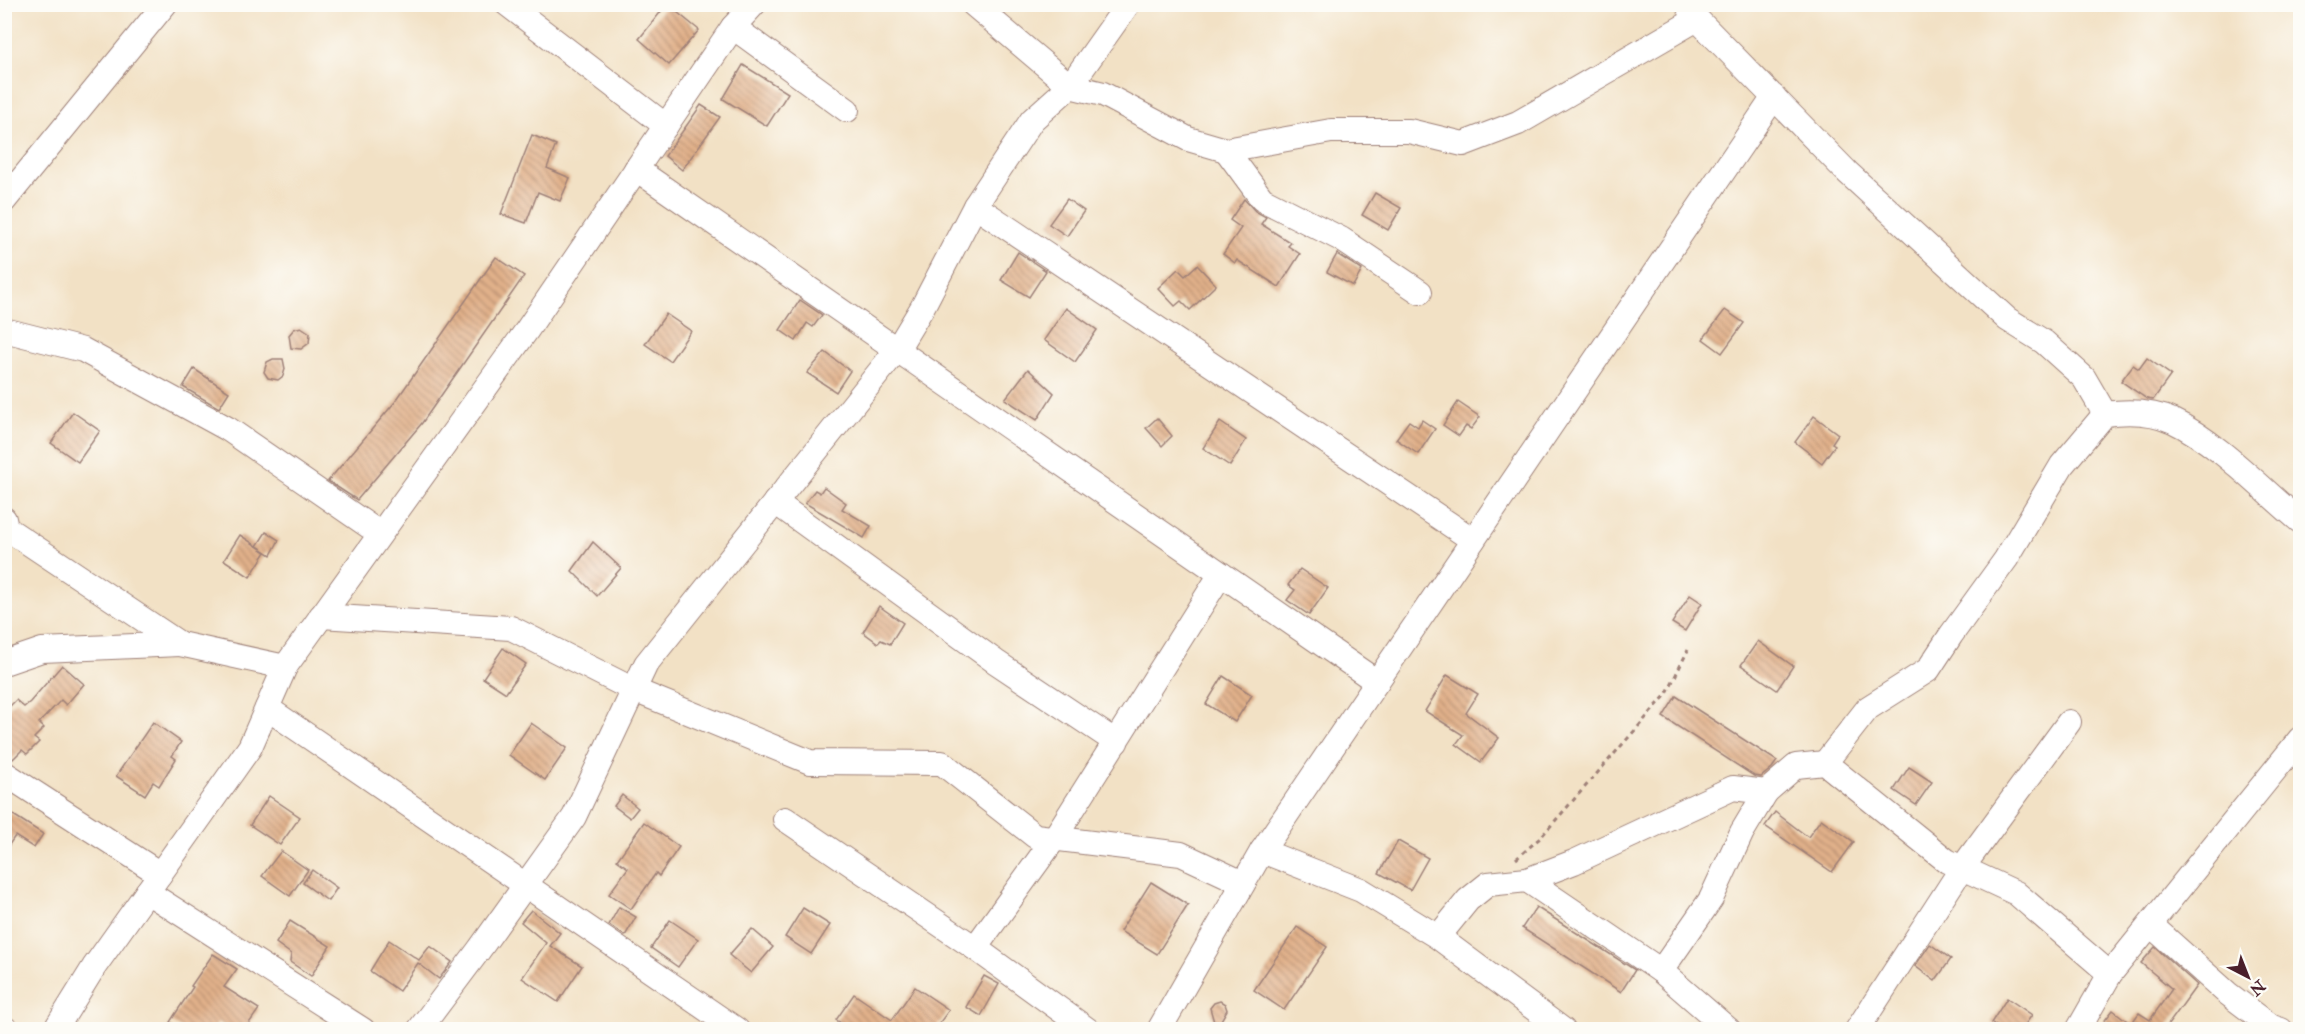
<svg xmlns="http://www.w3.org/2000/svg" width="2305" height="1034" viewBox="0 0 2305 1034" font-family="'IM FELL Double Pica',serif">
<defs>
<pattern id="building-back-hatch" width="6" height="6" patternUnits="userSpaceOnUse" patternTransform="scale(1.5)"><rect width="6" height="6" fill="#e1b18a"/><path d="M-1 5l2 2M0 0l6 6M5-1l2 2" fill="none" stroke="#b88f71"/></pattern>
</defs>
<rect width="100%" height="100%" fill="#fdfcf7"/>
<filter id="ink" filterUnits="userSpaceOnUse"><feTurbulence type="fractalNoise" baseFrequency=".0167" numOctaves="2"/><feDisplacementMap in="SourceGraphic" scale="12" xChannelSelector="R" yChannelSelector="G"/><feConvolveMatrix kernelMatrix="1 2 1 2 8 2 1 2 1" color-interpolation-filters="sRGB"/></filter>
<filter id="wash" filterUnits="userSpaceOnUse"><feTurbulence type="fractalNoise" baseFrequency=".008" numOctaves="4" result="noise"/><feDisplacementMap in="SourceGraphic" scale="24" xChannelSelector="R" yChannelSelector="G"/><feGaussianBlur stdDeviation="1.35" result="paint"/><feColorMatrix in="noise" values="0 0 0 0 0 0 0 0 0 0 0 0 0 0 0 0 0 1.4 0 .05"/><feComposite in="paint" operator="in"/></filter>
<g filter="url(#wash)">
<rect width="100%" height="100%" fill="#f2e1c5"/>
<g id="blocks">
<g fill="url(#building-back-hatch)">
<path d="M667,4L699,30L669,65L639,39Z"/>
<path d="M743,65L788,93L767,126L723,99Z"/>
<path d="M701,105L720,117L682,170L665,156Z"/>
<path d="M532,135L556,145L547,168L570,178L560,201L538,192L526,223L501,214Z"/>
<path d="M1375,193L1401,208L1388,230L1362,215Z"/>
<path d="M1067,199L1084,211L1067,236L1049,224Z"/>
<path d="M1244,199L1255,211L1266,217L1261,224L1291,243L1288,246L1300,254L1279,287L1237,260L1235,263L1223,254L1241,228L1230,220Z"/>
<path d="M1018,252L1046,271L1029,297L1001,280Z"/>
<path d="M1337,254L1362,270L1353,286L1327,272Z"/>
<path d="M496,257L524,276L422,423L357,500L328,481L395,402Z"/>
<path d="M1197,265L1216,285L1190,310L1181,301L1175,306L1158,288L1178,269L1185,276Z"/>
<path d="M800,300L822,315L813,327L807,323L796,341L780,330Z"/>
<path d="M1066,308L1097,330L1075,362L1044,340Z"/>
<path d="M1725,310L1744,323L1722,353L1703,339Z"/>
<path d="M666,314L691,331L670,361L645,344Z"/>
<path d="M301,327L310,333L309,343L301,349L291,348L289,335L294,329Z"/>
<path d="M825,352L850,371L836,392L807,373Z"/>
<path d="M2147,358L2171,375L2153,400L2147,399L2121,381L2133,365L2139,369Z"/>
<path d="M273,359H283L285,369L283,376L278,380L268,378L264,372L267,362Z"/>
<path d="M194,369L229,392L219,408L183,387Z"/>
<path d="M1028,369L1054,393L1037,420L1005,399Z"/>
<path d="M1458,402L1480,417L1471,429L1466,426L1459,436L1443,425Z"/>
<path d="M73,412L100,431L78,462L51,443Z"/>
<path d="M1814,416L1838,434L1832,443L1835,445L1822,463L1795,442Z"/>
<path d="M1157,418L1172,436L1162,446L1146,428Z"/>
<path d="M1422,420L1435,429L1418,454L1396,439L1409,421L1418,427Z"/>
<path d="M1220,422L1246,440L1230,466L1203,448Z"/>
<path d="M824,487L846,503L842,509L871,526L864,538L805,503L815,490L820,493Z"/>
<path d="M266,532L279,540L271,555L257,546Z"/>
<path d="M240,535L266,552L250,577L224,560Z"/>
<path d="M593,542L621,568L597,596L572,571Z"/>
<path d="M1300,569L1328,588L1309,615L1287,600L1295,590L1288,585Z"/>
<path d="M1690,595L1702,603L1685,631L1672,623Z"/>
<path d="M879,606L903,623L890,644L881,640L878,643L863,632Z"/>
<path d="M1758,641L1793,666L1777,690L1741,665Z"/>
<path d="M503,648L526,664L506,693L483,678Z"/>
<path d="M62,665L84,684L66,705L61,700L39,723L44,728L34,738L39,742L27,754L22,750L13,759L4,751V712L16,700L24,707L30,702Z"/>
<path d="M1447,675L1478,694L1466,713L1499,738L1481,762L1456,744L1463,735L1425,711Z"/>
<path d="M1223,676L1252,695L1235,722L1206,704Z"/>
<path d="M1676,696L1777,761L1772,768L1761,777L1754,776L1663,717Z"/>
<path d="M153,722L181,742L172,756L176,759L159,786L153,782L145,795L116,776Z"/>
<path d="M531,723L567,748L545,780L509,755Z"/>
<path d="M1909,767L1932,782L1916,805L1894,790Z"/>
<path d="M622,795L638,808L630,818L614,806Z"/>
<path d="M269,796L300,817L280,845L250,825Z"/>
<path d="M4,809L43,834L34,848L15,836L4,852Z"/>
<path d="M1775,812L1808,837L1821,819L1854,842L1832,872L1765,826Z"/>
<path d="M644,822L679,847L659,876L656,873L631,909L609,894L628,868L617,860Z"/>
<path d="M1398,841L1428,858L1410,890L1379,873Z"/>
<path d="M281,851L308,870L290,896L262,876Z"/>
<path d="M312,870L337,888L328,901L303,883Z"/>
<path d="M1151,882L1188,905L1157,954L1120,931Z"/>
<path d="M619,907L636,917L625,936L609,925Z"/>
<path d="M1536,907L1635,970L1621,992L1522,928Z"/>
<path d="M803,908L830,925L811,954L785,937Z"/>
<path d="M531,910L560,933L550,946L582,966L558,1002L522,978L546,943L521,922Z"/>
<path d="M670,920L698,939L678,967L651,948Z"/>
<path d="M290,921L330,946L311,976L290,962L291,954L276,943Z"/>
<path d="M1297,927L1327,947L1284,1010L1254,990Z"/>
<path d="M752,929L773,947L751,973L729,955Z"/>
<path d="M389,940L419,960L430,946L452,962L439,979L418,963L399,991L370,971Z"/>
<path d="M1930,944L1951,959L1935,981L1915,966Z"/>
<path d="M2155,947L2197,985L2165,1029H2098L2113,1010L2131,1024L2139,1013L2150,1020L2172,989L2141,963Z"/>
<path d="M213,954L237,969L224,987L259,1009L245,1029H230L218,1022L213,1029H182L170,1022L193,987L191,986Z"/>
<path d="M984,976L999,984L981,1016L966,1007Z"/>
<path d="M915,987L949,1010L935,1029H850L836,1020L854,994L892,1020Z"/>
<path d="M2007,998L2032,1015L2022,1029H2001L1991,1023Z"/>
<path d="M1220,1001L1225,1004L1227,1010L1216,1029L1210,1008L1214,1003Z"/>
</g>
</g>
</g>
<g filter="url(#ink)">
<use href="#blocks" fill-opacity="0" stroke="#9e8078" stroke-width="1.5"/>
<g fill="none" stroke-linecap="round" stroke-linejoin="round">
<defs>
<g id="minor">
<path d="M507,4L666,126"/>
<path d="M973,4L1070,86L1128,4"/>
<path d="M1687,4L1697,19L1847,172L2007,319L2044,342L2084,378L2105,414"/>
<path d="M733,27L847,110"/>
<path d="M1226,150L1262,199L1341,239L1420,292"/>
<path d="M636,169L1377,682"/>
<path d="M4,201L165,4"/>
<path d="M975,206L1473,540"/>
<path d="M4,330L83,350L228,429L379,533"/>
<path d="M775,502L996,662L1116,742"/>
<path d="M4,519L6,528L180,644L285,667"/>
<path d="M321,616L511,628L634,690L810,762L942,763L1035,836L1181,854L1243,883"/>
<path d="M4,663L42,650L180,644"/>
<path d="M267,708L737,1030"/>
<path d="M1825,763L1868,708L1928,670L1951,635L2006,559L2062,465L2105,414C2128,411 2152,411 2173,421C2216,441 2263,490 2300,521"/>
<path d="M4,773L160,874"/>
<path d="M785,819L975,948L1088,1030"/>
<path d="M1262,851L1361,890L1438,937L1563,1030"/>
<path d="M1527,880L1661,971L1729,1030"/>
<path d="M147,892L363,1030"/>
<path d="M2152,926L2227,993L2272,1027L2281,1030"/>
<path d="M1438,937L1468,900L1488,884L1527,880L1574,862L1733,788L1766,792L1796,766L1825,763L1947,861L2016,893L2110,974"/>
<path d="M975,948L1054,839L1221,574"/>
<path d="M1661,971L1711,899L1742,832L1766,792"/>
<path d="M4,1028L7,1030"/>
<path d="M55,1030L94,967L250,747L285,667L527,330L733,27L754,4"/>
<path d="M419,1030L479,950L574,817L646,664L896,351L922,308L975,206L1032,120L1070,86L1103,94L1188,139L1226,150L1331,131H1409L1463,144L1518,123L1697,19"/>
<path d="M1159,1030L1262,851L1774,97"/>
<path d="M1857,1030L1962,868L2069,722"/>
<path d="M2078,1030L2110,974L2300,739"/>
</g>
</defs>
<use href="#minor" stroke="#9e8078" stroke-width="26"/>
<path stroke="#9e8078" stroke-width="3" stroke-dasharray="4.5 4.5" stroke-linecap="butt" d="M1516,859L1540,838L1666,695L1688,650"/>
<use href="#minor" stroke="#fff" stroke-width="24"/>
</g>
</g>
<rect width="2305" height="1034" fill="none" stroke="#fdfcf7" stroke-width="24"/>
<g transform="translate(2248 977) rotate(138)" stroke="#fdfcf7" stroke-width="4.5" paint-order="stroke">
<path d="M0-4.5L10 22L0 15L-10 22Z" fill="#4a1f2b"/>
<text y="-9" font-size="16" font-weight="bold" text-anchor="middle" fill="#4a1f2b">N</text>
</g>
</svg>
